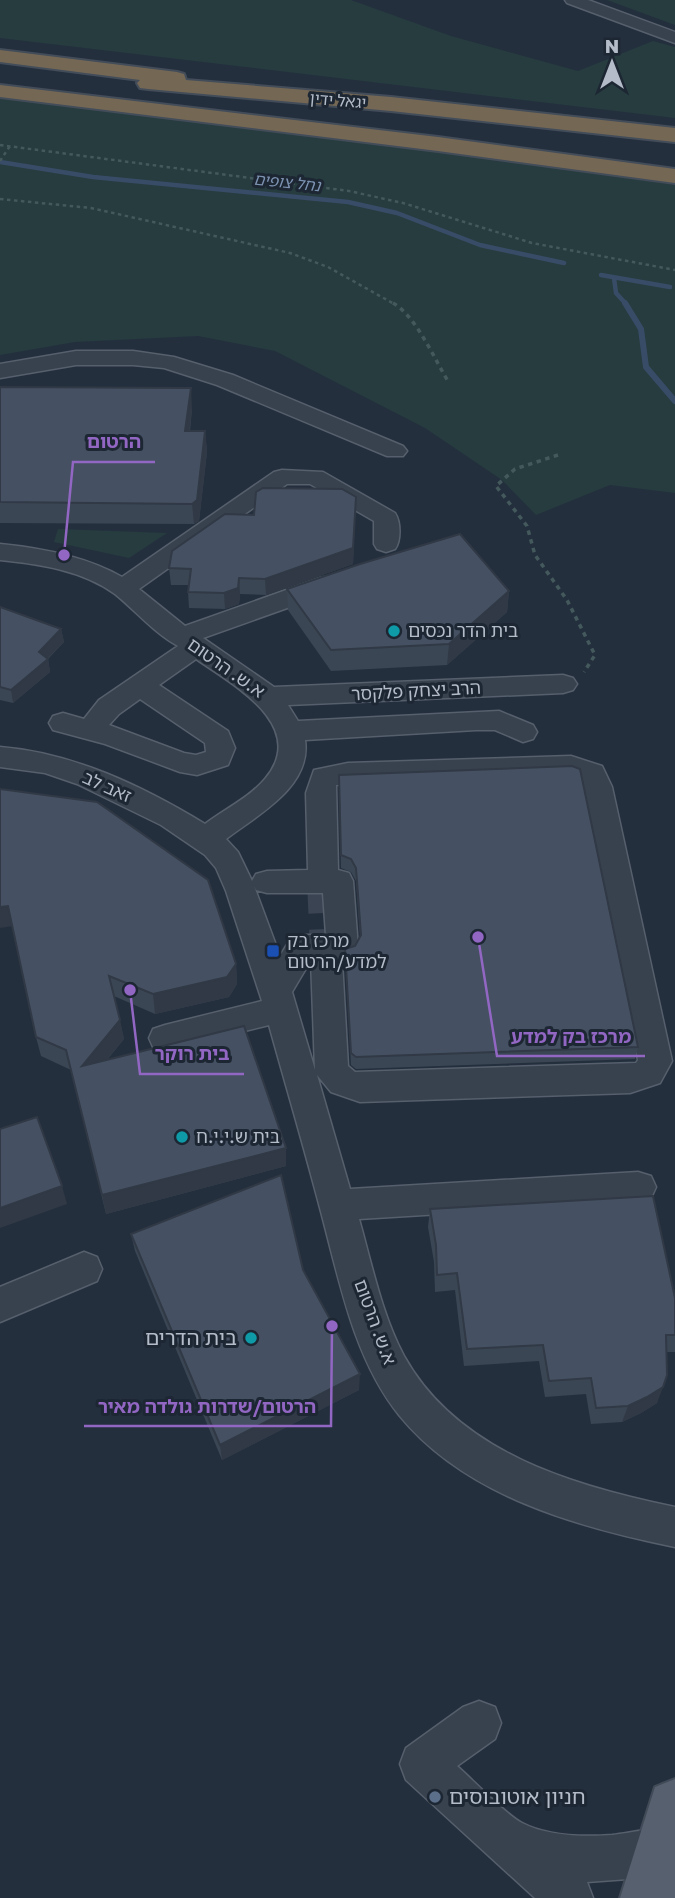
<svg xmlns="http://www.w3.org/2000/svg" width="675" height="1898" viewBox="0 0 675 1898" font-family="'Golos Text','Noto Sans Hebrew',sans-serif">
<rect width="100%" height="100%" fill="#242f3e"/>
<g fill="#263c3f">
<path d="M0,0H351L451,36L578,71L653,41L675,47V118L0,38Z"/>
<path d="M607,0H675V25Z"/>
<path d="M0,95L444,151L675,185V493L610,485L536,515L502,480L425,428L275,351L198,336L75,342L0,355Z"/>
<path d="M58,529L167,533L129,558L54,542Z"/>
</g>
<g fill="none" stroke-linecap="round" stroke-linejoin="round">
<g stroke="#394c67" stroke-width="4.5">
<path d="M0,162L93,177L348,202L397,213L480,245L564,263"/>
<path d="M601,275L670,287"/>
<path d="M614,278L616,293L627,305"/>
</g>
<path stroke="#394c67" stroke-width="6" d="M625,303L641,329L646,367L675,401"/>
<path stroke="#3a4453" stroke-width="32" stroke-dasharray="32 16" stroke-linecap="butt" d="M323,881L326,948"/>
<defs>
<g id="minor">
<path d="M565,0H588L675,32V43L567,3Z"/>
<path d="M76,351H133L174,357L233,375L403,446L407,451L403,456H387L217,385L164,368L133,365H76L0,378V364Z"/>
<path d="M282,470L323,472L395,513C401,522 401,541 395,549L386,552L377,549L374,544V521L310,484H287L139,589L185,626L320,578L329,576L338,578L342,584L338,590L203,638L274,687L563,675L573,678L577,684L573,690L563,693L288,705L298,721L499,711L533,725L537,732L533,739L523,742L495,730H476L305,740C312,787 257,815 226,839L238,852L252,881L256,874L267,871L308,870L306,793L314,770L348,763L571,756L602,766L612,787L672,1061L660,1083L630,1093L360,1102L331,1092L317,1075L350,1189L638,1172L651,1176L656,1187L651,1198L638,1202L359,1219C372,1265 382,1315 404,1356C458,1453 574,1486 675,1507V1547C577,1527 465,1496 399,1415C353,1358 339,1278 320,1208C304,1147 286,1086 269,1025L165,1051L153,1047L149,1038L153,1029L165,1025L262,1001L226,891L216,868L205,855L161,825L77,784L45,773L0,767V747C74,753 142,786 205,824C223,810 250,797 265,779C310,726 232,684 196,659L159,685L228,731L235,748L228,765L197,775L180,772L105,744L53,730L49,723L53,716L63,713L84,719L99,700L178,646C154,633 136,611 115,594C82,570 39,564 0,560V544C41,548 85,556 122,577L274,472ZM140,699L205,743L206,752L196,755L184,753L109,725L119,714ZM570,776L580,780L584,787L638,1060L636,1063L355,1072L348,1066L342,960L353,957L358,948L353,881L349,873L338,870L336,785ZM254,886L256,890L267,893H323L326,935H302L291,938L280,956ZM311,960L315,1070L292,992Z"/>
<path d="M84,1252L97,1257L102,1269L97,1281L0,1322V1287Z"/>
<path d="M479,1701L495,1707L501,1723L495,1739L457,1766C473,1780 505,1814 522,1823C547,1836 584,1837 612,1835C633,1833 655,1825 675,1833V1869L642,1878L587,1882L593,1898H535L406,1780L400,1764L406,1748L463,1707Z"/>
</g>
<path id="major" d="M675,1779V1898H620L655,1787Z"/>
<g id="highway">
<path d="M0,50L177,72L184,74L186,80L391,97L675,128V142L391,111L148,89L140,88L137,83L140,80L0,62Z"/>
<path d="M0,85L438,137L675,169V183L438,151L0,97Z"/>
</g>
</defs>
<use href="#minor" stroke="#565f6c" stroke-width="3"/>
<use href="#major" stroke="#414a57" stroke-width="4"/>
<use href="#highway" stroke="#434c59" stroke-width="4"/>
<g stroke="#44595c" stroke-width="2.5" stroke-dasharray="3.5 3.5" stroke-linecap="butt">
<path d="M0,145L349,191L403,203L532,243L675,270"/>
<path d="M0,161L10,146"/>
<path d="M0,199L91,208L290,253L328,267L396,305"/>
</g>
<g stroke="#44595c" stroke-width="3.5" stroke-dasharray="4.5 4.5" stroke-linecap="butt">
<path d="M393,303C416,316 435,360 449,383"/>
<path d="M558,455L515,469L496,486L527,526L535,555L567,600L595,655L584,672"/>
</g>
<use href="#minor" fill="#38414e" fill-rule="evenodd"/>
<use href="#major" fill="#56606e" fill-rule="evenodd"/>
<use href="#highway" fill="#746855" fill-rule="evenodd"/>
</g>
<g fill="#3b4654">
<path d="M0,387L192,409L190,431H205L207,452L199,521L194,524L0,523Z"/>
<path d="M356,497L353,564L266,595L240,594L239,604L225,609L189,608L188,592L189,585H171L169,568L254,515Z"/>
<path d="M287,589L509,591L507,612L447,665L331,671L288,610Z"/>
<path d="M0,607L61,629L64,642L48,659L50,672L13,703L0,700Z"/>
<path d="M339,775L638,1047L635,1059L356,1069L351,1065L345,949L355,946L360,937L356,881L351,872L341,868Z"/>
<path d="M0,789L236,964L237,984L229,997L155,1014L114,996L124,1039L107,1060L286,1148V1166L106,1214L71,1070L41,1056L36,1037Z"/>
<path d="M430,1209L675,1298V1352H666L657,1403L641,1413L622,1422L591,1424L586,1394L545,1397L539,1361L464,1366L455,1290L435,1292L434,1262L428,1227Z"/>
<path d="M131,1234L303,1270L359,1390L222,1460L135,1251Z"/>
</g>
<g fill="#303945">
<path d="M191,388L192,409L187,451L185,431Z"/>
<path d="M205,431L207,452L199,521L194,524L192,504Z"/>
<path d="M356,497L353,564L266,595L265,579Z"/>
<path d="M239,578L240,594L239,604L225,609L224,593Z"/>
<path d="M509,591L507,612L447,665L449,644Z"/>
<path d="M61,629L64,642L45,661L48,659L50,672L13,703L11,690L39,652Z"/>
<path d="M8,906L13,926L0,928V907Z"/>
<path d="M236,964L237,984L229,997L155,1014L153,994Z"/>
<path d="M120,1020L124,1039L86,1085L82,1066Z"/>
<path d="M286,1148V1166L106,1214L102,1195Z"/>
<path d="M62,1186L67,1204L0,1228V1208Z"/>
<path d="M360,1374L359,1390L222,1460L220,1445Z"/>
<path d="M663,1387L657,1403L641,1413L622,1422L628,1406Z"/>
</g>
<g fill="#455162" stroke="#303945" stroke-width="2">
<path d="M0,387L191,388L185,431H205L197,500L192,504L0,502Z"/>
<path d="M263,488L342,489L356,497L353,548L265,579L239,578L238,588L224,593L188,592L191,569L169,568L172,551L225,514L254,515L256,492Z"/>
<path d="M460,534L509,591L449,644L331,650L287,589L360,564Z"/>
<path d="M0,607L61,629L39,652L48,659L11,690L0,687Z"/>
<path d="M572,766L580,769L638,1047L356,1057L351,1053L345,949L355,946L361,935L356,868L351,859L341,855L339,775Z"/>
<path d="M0,789L97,802L208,880L236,964L227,977L153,994L109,976L120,1020L82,1066L244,1026L286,1148L102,1195L66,1050L36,1037L8,906L0,907Z"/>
<path d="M37,1117L62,1186L0,1208V1129Z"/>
<path d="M281,1175L303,1270L360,1374L220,1445L131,1234Z"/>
<path d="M653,1196L675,1298V1335H666L667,1375L663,1387L647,1397L628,1406L596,1408L591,1378L549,1381L543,1345L467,1349L457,1273L437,1275L436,1245L430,1209Z"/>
</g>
<g fill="#0f9aa8" stroke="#1d2633" stroke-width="2.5">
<circle cx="394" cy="631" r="7"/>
<circle cx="182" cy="1137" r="7"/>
<circle cx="251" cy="1338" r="7"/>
</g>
<rect fill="#1a4fb4" stroke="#1d2633" stroke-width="2.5" x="266" y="944" width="14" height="14" rx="3.5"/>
<circle fill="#5c6f8a" stroke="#1d2633" stroke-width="2.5" cx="435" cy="1797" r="7"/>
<g text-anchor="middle" stroke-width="6" stroke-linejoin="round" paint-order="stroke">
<g font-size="16" fill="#b4bcc9" stroke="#1d2633">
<text transform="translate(338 100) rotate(5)" y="6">יגאל ידין</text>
</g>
<g font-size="16" font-style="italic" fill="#7c92b1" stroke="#1d2633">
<text transform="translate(287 182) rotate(6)" y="6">נחל צופים</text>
</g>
<g font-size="18" fill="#b4bcc9" stroke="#1d2633" text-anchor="start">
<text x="408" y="637">בית הדר נכסים</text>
<text x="287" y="947">מרכז בק<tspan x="287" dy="21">למדע/הרטום</tspan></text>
<text x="196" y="1143">בית ש.י.י.ח</text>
</g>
<g font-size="18" fill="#b4bcc9" stroke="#1d2633">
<text transform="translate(226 668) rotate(35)" y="6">א.ש. הרטום</text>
<text transform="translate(416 691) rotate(-3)" y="6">הרב יצחק פלקסר</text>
<text transform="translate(107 787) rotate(24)" y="6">זאב לב</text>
<text transform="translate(375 1322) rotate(70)" y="6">א.ש. הרטום</text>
</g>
<g font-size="21" fill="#b4bcc9" stroke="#1d2633" text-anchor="end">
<text x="237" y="1345">בית הדרים</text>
<text x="449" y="1804" text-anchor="start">חניון אוטובוסים</text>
</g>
</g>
<path fill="none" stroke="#9266c3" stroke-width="2.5" d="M64 555L73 462H155M478 937L497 1056H645M130 990L140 1074H244M332 1326L331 1426H84"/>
<g fill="#9266c3" stroke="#1d2633" stroke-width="2.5">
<circle cx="64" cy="555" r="7"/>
<circle cx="478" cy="937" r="7"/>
<circle cx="130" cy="990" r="7"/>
<circle cx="332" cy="1326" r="7"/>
</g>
<g font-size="19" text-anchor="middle" font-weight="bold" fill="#9266c3" stroke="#1d2633" stroke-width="6" stroke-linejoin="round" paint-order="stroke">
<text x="114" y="448">הרטום</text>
<text x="571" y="1043">מרכז בק למדע</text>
<text x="192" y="1060">בית רוקר</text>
<text x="207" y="1413">הרטום/שדרות גולדה מאיר</text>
</g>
<g transform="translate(612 63)" stroke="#1d2633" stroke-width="5" paint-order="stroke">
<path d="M0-5L12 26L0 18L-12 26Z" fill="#b4bcc9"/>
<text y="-10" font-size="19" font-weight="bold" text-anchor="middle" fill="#b4bcc9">N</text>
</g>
</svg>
